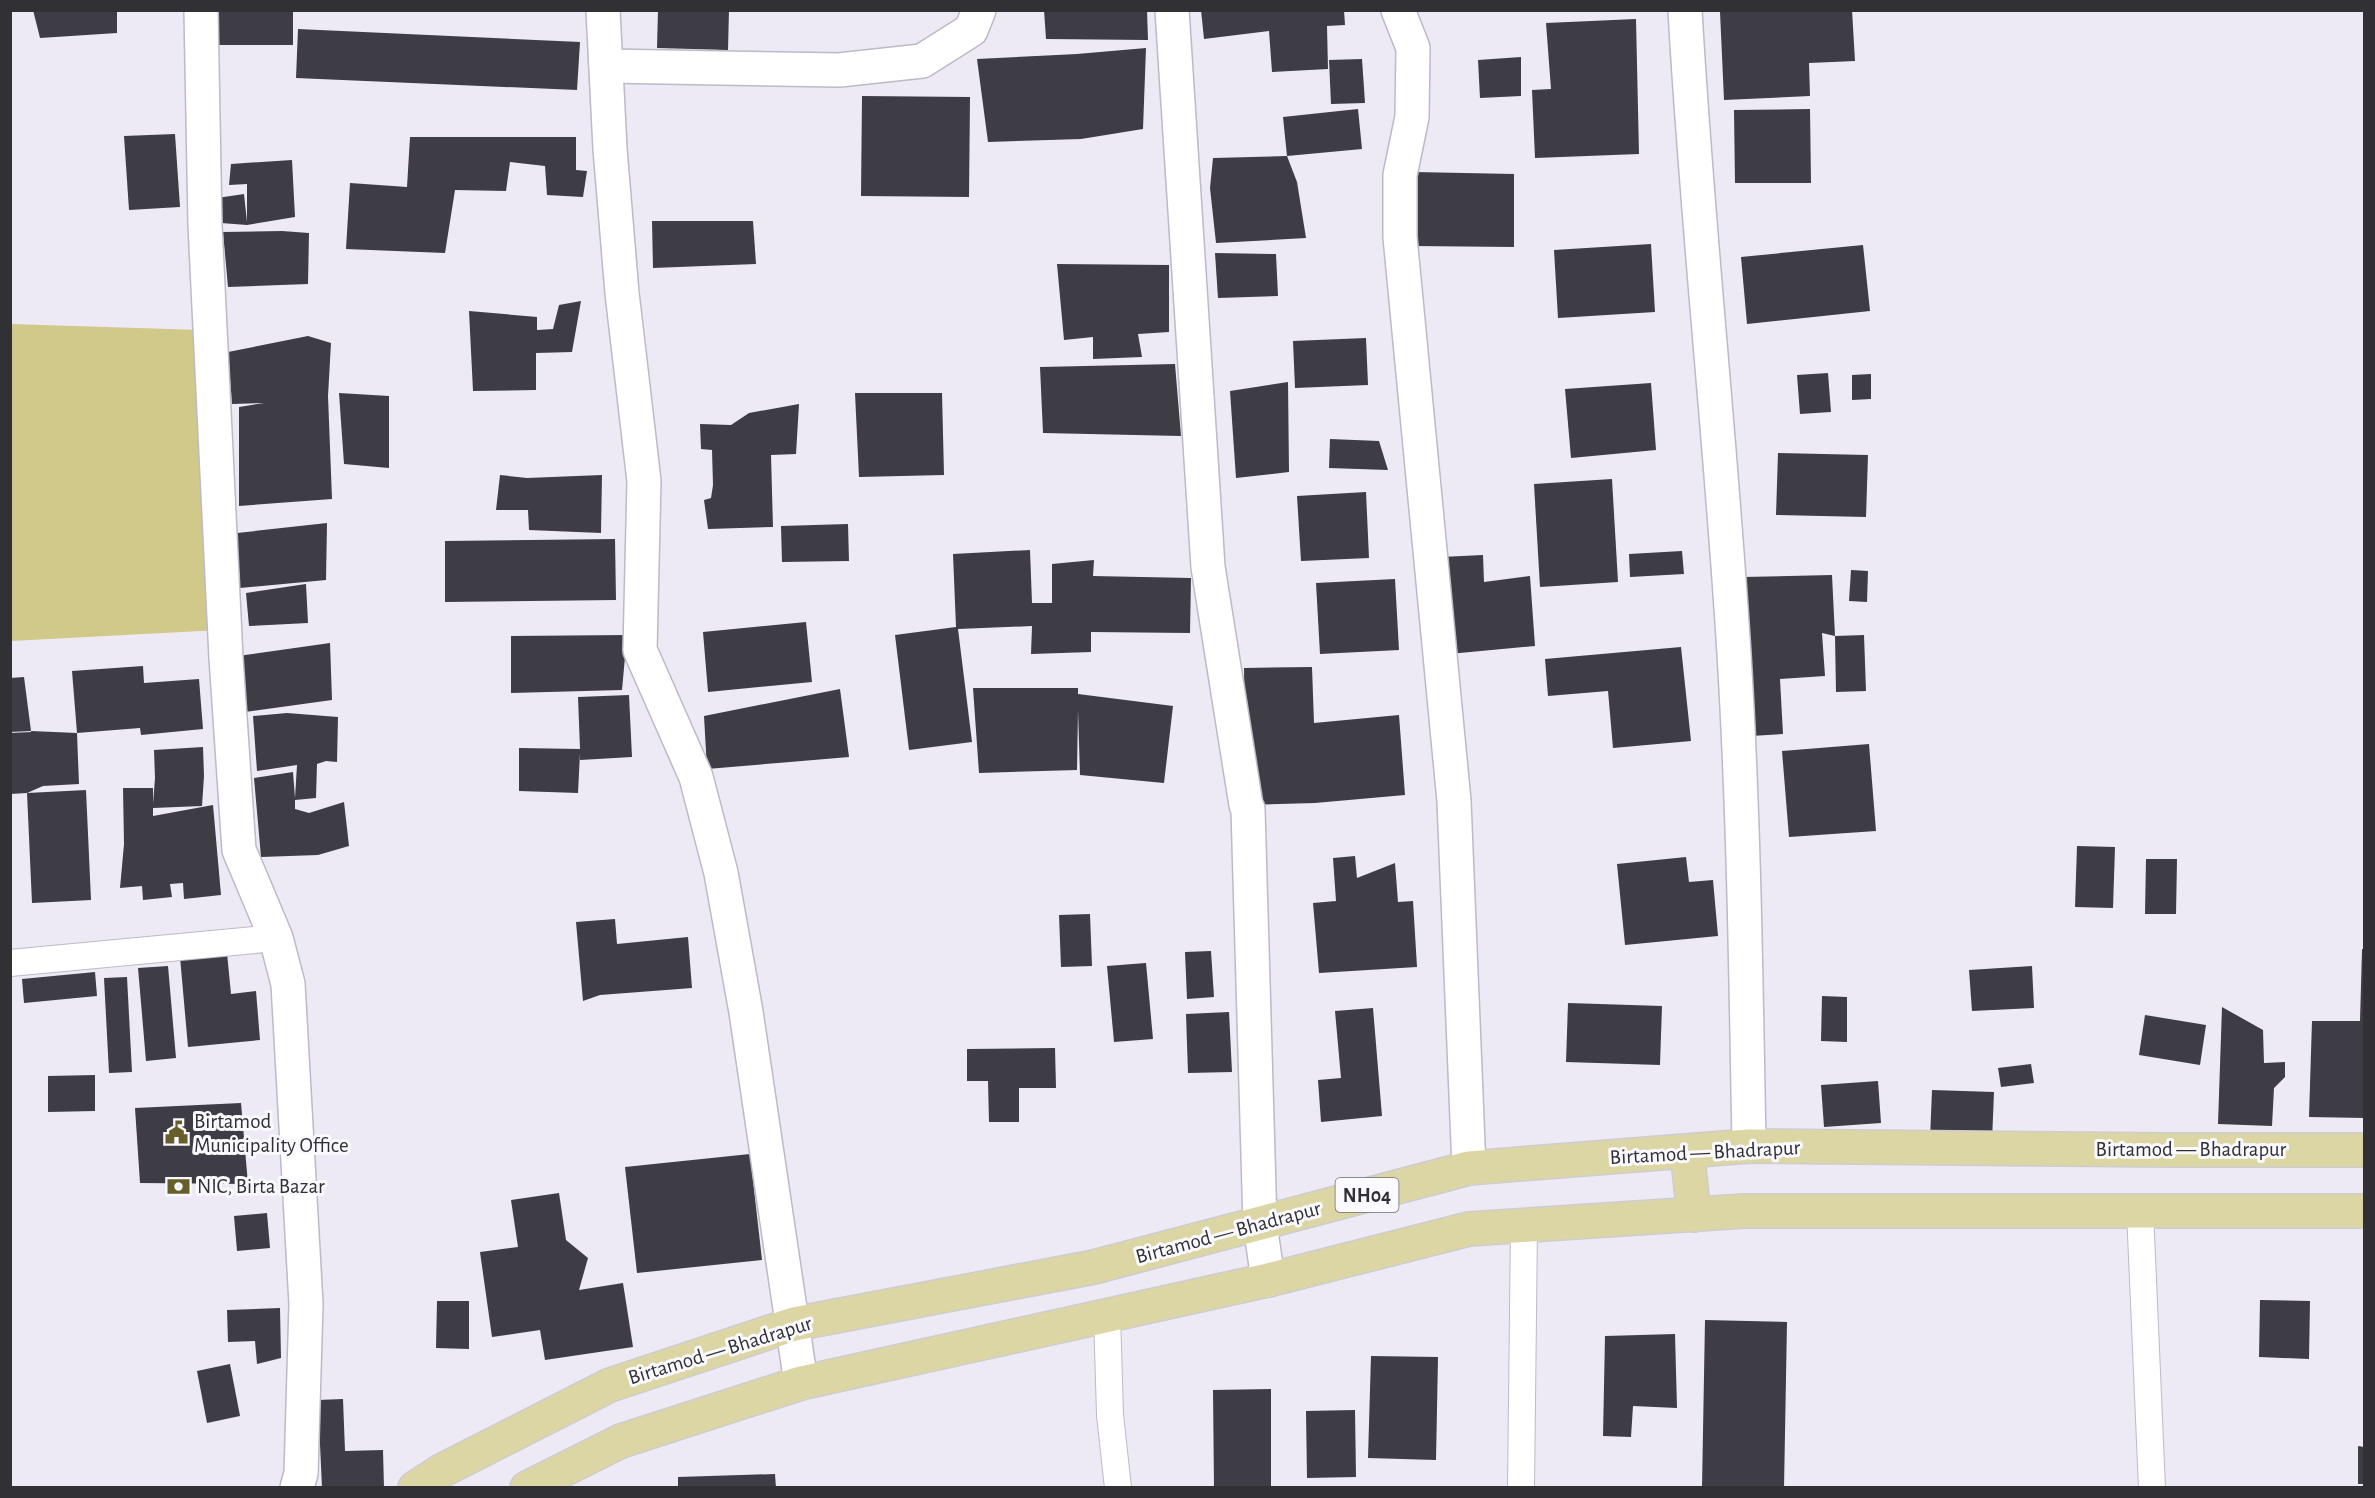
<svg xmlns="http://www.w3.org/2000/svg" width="2375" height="1498" viewBox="0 0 2375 1498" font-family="'Alegreya Sans',sans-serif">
<rect width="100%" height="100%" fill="#edeaf6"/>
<path fill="#d1c989" d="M10,324L202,330L220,630L11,641Z"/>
<g fill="#3e3c45">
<path d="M33,10H117V33L40,38Z"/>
<rect x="214" y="10" width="79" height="35"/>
<path d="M658,10H729L728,50L657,48Z"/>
<path d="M1044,10H1147L1148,40L1046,39Z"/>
<path d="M1201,10H1344L1345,25L1327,26L1328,69L1272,72L1269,31L1204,39Z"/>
<path d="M1747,10H1852L1855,61L1809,63L1810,96L1724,100L1720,12Z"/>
<path d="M1636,19L1639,154L1535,158L1532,90L1551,89L1546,23Z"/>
<path d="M298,29L580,42L577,90L296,78Z"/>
<path d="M1146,48L1143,129L1081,139L988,142L977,59L1077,54Z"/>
<path d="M1521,57V96L1480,98L1478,60Z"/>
<path d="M1362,59L1365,103L1331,104L1329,60Z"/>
<path d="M862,96L970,97L969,197L861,196Z"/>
<path d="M1358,109L1362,149L1287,156L1283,117Z"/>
<path d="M1810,109L1811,183H1735L1734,110Z"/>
<path d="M175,134L180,207L129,210L124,136Z"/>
<path d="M410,137H576V170L587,171L583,197L547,195L545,166L510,162L506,191L455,190L445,253L346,249L350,183L407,187Z"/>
<path d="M1287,156L1297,182L1306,238L1216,243L1210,188L1213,158Z"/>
<path d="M292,160L295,217L247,225L221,223L217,198L244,194L247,222V184L229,185L231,164Z"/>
<path d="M1414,172L1514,174V247L1413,246Z"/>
<path d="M652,221H753L756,264L653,268Z"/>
<path d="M282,231L309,233L308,284L228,287L223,232Z"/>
<path d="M1651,244L1655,312L1558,318L1554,250Z"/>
<path d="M1863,245L1870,311L1747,324L1741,257Z"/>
<path d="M1215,253L1276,254L1278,296L1218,298Z"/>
<path d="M1057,264L1169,265V332L1138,334L1142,357L1093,359V337L1064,340Z"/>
<path d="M581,301L572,352L536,353V390L473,391L469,311L537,317V330L553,329L559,305Z"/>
<path d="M308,336L331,343L328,396L332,499L239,506V407L264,403L232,404L228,352Z"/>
<path d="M1366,338L1368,385L1295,388L1293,341Z"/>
<path d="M1175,364L1181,436L1043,433L1040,367Z"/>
<path d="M1828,373L1831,412L1800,414L1797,375Z"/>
<path d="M1871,374V399L1852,400V375Z"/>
<path d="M1288,382L1289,472L1236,478L1230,391Z"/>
<path d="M1651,383L1656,450L1571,458L1565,389Z"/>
<path d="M339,393L389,396V468L344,464Z"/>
<path d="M855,393H942L944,475L859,477Z"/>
<path d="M799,404L796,454L771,455L773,527L708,529L704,500L711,498L713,485L712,450L701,449L700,424L731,425L749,413Z"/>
<path d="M1330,439L1379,441L1388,470L1329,468Z"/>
<path d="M1778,453L1868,455L1866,517L1776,515Z"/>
<path d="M500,475L527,478L602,475L601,533L529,530L528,510H496Z"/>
<path d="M1612,479L1618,582L1540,587L1534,484Z"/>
<path d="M1366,492L1369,558L1301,561L1297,496Z"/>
<path d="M327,523L326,580L240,588L237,533Z"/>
<path d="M848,524L849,561L782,562L781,526Z"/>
<path d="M615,539L616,600L445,602V541Z"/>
<path d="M1030,550L1032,603H1052V564L1094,560L1093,576L1191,578L1190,633L1091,632V652L1031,654L1032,626L958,629L972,742L909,750L895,635L956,627L953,554Z"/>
<path d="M1682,551L1684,574L1630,577L1629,554Z"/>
<path d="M1483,555L1484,582L1530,576L1535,646L1449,654L1441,557Z"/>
<path d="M1851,570L1868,571L1867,602L1849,601Z"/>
<path d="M1832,575L1835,636L1822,633L1825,676L1780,679L1783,734L1751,736L1743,577Z"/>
<path d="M1395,579L1399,650L1320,654L1316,583Z"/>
<path d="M306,584L308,623L249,626L246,593Z"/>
<path d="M806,622L812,682L708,692L703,632Z"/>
<path d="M627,635L622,690L511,693V636Z"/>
<path d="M1864,635L1866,691L1836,692L1835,636Z"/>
<path d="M330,643L332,700L245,712L238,656Z"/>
<path d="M1681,647L1691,741L1613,748L1608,691L1548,696L1545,659Z"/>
<path d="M143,666L144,683L199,679L203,729L141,735L140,728L77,733L72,671Z"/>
<path d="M1312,667L1314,723L1399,715L1405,795L1315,803L1246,805L1244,668Z"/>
<path d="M24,677L31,731L77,733L79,784L43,786L27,793L10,794V733L31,732V731L10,732V678Z"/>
<path d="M973,688H1078V694L1173,706L1164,783L1080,775L1078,710L1077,770L979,773Z"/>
<path d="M840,689L849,757L707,769L704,716Z"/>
<path d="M629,695L632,757L580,760V753L578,793L519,791V748L580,749L578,697Z"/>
<path d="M287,713L338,717L337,762L326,761L317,764L316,798L295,800V809L309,813L344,802L349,846L318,855L261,857L254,778L293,772L295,798L297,765L257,771L253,716Z"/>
<path d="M1869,744L1876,831L1789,837L1782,751Z"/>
<path d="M203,747L204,776L202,806L153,808V816L213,805L221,895L184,899L183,883L170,884L172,897L143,900L142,886L120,888L124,844L123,788H153V804L155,778L154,750Z"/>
<path d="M86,790L91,900L32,903L27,793Z"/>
<path d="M2077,846L2115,847L2113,908L2075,907Z"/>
<path d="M1355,856L1357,878L1395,863L1398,902L1413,901L1417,967L1319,973L1313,903L1336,901L1333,858Z"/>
<path d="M1686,857L1689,882L1713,880L1718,936L1625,945L1617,864Z"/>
<path d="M2146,859H2177L2176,914H2145Z"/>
<path d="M1090,914L1092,966L1061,967L1059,915Z"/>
<path d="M615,919L617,944L688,937L692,988L600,995L583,1001L576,922Z"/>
<path d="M2362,949H2364V1118L2309,1117L2312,1021H2360Z"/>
<path d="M1211,951L1214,997L1187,999L1185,952Z"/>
<path d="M227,953L231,994L256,991L260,1040L188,1047L180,957Z"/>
<path d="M1146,963L1153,1039L1114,1042L1107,966Z"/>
<path d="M168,966L176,1058L146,1061L138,968Z"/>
<path d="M2032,966L2034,1008L1972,1011L1969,970Z"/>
<path d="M95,972L97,996L24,1003L22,979Z"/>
<path d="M127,977L132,1072L109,1073L104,978Z"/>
<path d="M1822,996L1847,997V1042L1821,1041Z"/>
<path d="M1568,1003L1662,1006L1660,1065L1566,1062Z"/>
<path d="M2222,1007L2263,1030L2264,1063L2285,1062V1077L2274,1088L2272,1126L2218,1124Z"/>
<path d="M1373,1008L1382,1116L1321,1122L1318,1080L1341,1078L1335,1011Z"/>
<path d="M1229,1012L1232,1072L1188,1073L1186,1014Z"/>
<path d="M2145,1015L2206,1025L2200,1065L2139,1055Z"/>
<path d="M1055,1048L1056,1088H1019V1122H989L988,1081H967V1049Z"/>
<path d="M2031,1064L2034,1083L2001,1087L1998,1068Z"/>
<path d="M95,1075V1111L48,1112V1076Z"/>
<path d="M1878,1081L1881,1123L1824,1127L1821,1085Z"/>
<path d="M1932,1090L1994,1092L1992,1141L1930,1139Z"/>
<path d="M241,1103L248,1184L140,1183L135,1108Z"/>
<path d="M750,1154L762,1260L637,1273L625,1167Z"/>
<path d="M559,1193L566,1240L588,1258L579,1290L623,1283L633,1347L545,1360L540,1330L492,1337L480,1252L518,1247L511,1200Z"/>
<path d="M267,1213L270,1248L237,1251L234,1216Z"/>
<path d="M2260,1300L2310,1301L2309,1359L2259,1357Z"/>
<path d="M437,1301H469V1349L436,1348Z"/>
<path d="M280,1308L281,1358L257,1364L255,1341L228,1342L227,1310Z"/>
<path d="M1705,1320L1787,1322L1784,1488H1702Z"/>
<path d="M1675,1334L1677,1408L1633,1406L1631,1437L1603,1436L1605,1336Z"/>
<path d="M1371,1356L1438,1357L1436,1460L1368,1458Z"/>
<path d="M230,1364L240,1416L207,1423L197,1371Z"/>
<path d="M1271,1389V1488H1214L1213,1390Z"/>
<path d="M343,1399L345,1451L383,1450L384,1488H322L318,1400Z"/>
<path d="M1355,1410L1356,1477L1307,1478L1306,1411Z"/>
<path d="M2358,1446L2364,1447V1484H2358Z"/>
<path d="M775,1474L776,1488H678V1477Z"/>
</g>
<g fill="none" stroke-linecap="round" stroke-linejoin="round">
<defs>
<g id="service">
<path d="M10,963L276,938"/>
<path d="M2140,1211L2152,1488"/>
<path d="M1107,1314L1110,1415L1118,1488"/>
<path d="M1521,1488L1524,1226"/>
</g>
<g id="minor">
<path d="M201,10L205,225L226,658L239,850L276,938L288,984L306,1304L301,1473L297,1488"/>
<path d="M603,10L610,149L622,293L644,481L640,650L696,777L721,873L746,1012L801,1383"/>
<path d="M1172,10L1208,567L1246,805L1248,809L1260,1224L1268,1280"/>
<path d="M1398,10L1413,48L1412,117L1400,175V237L1454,801L1469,1168"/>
<path d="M1685,10C1697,225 1721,440 1734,654C1744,818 1746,982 1749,1146"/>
<path d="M606,66L839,70L922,61L971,30L979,10"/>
</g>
<g id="primary">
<path d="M1687,1151L1694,1215"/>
<path d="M415,1488L441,1471L610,1385L794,1324L1094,1267L1469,1168L1749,1146L2169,1150H2364"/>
<path d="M527,1488L621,1441L801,1383L1268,1280L1469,1229L1744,1211H2364"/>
</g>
</defs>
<use href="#service" stroke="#bcbac5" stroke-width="28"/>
<use href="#minor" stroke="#bcbac5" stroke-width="36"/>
<use href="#primary" stroke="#cecdce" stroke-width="36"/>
<use href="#service" stroke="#fff" stroke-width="26"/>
<use href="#minor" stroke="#fff" stroke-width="33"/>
<use href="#primary" stroke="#dcd6a5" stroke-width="33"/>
</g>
<defs>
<symbol id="civic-bare" viewBox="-9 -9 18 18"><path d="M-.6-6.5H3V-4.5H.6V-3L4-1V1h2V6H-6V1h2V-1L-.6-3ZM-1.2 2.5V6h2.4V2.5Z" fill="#665f2b" stroke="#faf9fd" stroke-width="2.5" paint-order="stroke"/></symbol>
<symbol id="bank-bare" viewBox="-9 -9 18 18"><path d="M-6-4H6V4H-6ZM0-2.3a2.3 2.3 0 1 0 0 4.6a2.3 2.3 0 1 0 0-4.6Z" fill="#665f2b" stroke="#faf9fd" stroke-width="2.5" paint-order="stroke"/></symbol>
</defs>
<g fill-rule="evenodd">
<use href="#civic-bare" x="160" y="1116" width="33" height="33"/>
<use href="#bank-bare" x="162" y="1170" width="33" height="33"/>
</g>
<g text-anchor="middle" stroke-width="6" stroke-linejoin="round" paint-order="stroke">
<rect fill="#faf9fd" stroke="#6d6c70" stroke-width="1.5" x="1335.5" y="1178" width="63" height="34" rx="4.5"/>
<g font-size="20" font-weight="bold" fill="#313034">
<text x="1367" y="1202">NH04</text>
</g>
<g font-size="21" fill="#313034" stroke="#faf9fd" text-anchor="start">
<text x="194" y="1128">Birtamod<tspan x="194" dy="24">Municipality Office</tspan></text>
<text x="197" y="1193">NIC, Birta Bazar</text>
</g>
<g font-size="21" fill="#313034" stroke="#faf9fd">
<text x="2191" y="1156">Birtamod — Bhadrapur</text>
<text transform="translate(1705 1152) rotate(-3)" y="7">Birtamod — Bhadrapur</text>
<text transform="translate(1228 1232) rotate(-15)" y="7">Birtamod — Bhadrapur</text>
<text transform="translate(720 1350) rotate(-17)" y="7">Birtamod — Bhadrapur</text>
</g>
</g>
<rect width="2375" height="1498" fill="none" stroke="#313034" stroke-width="24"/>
</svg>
